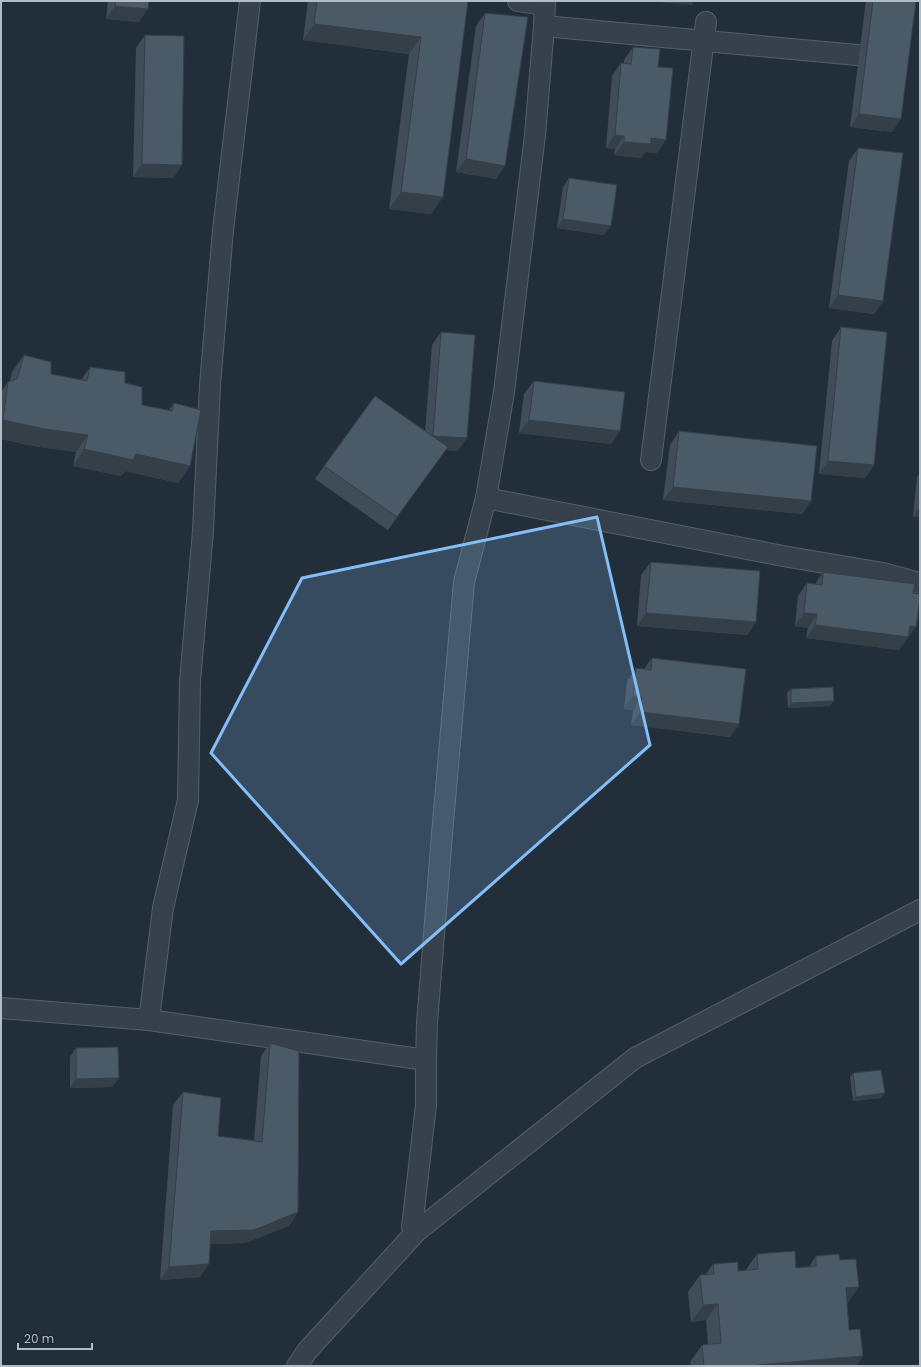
<svg xmlns="http://www.w3.org/2000/svg" width="921" height="1367" viewBox="0 0 921 1367" font-family="Poppins,sans-serif">
<rect width="100%" height="100%" fill="#222f3b"/>
<g fill="none" stroke-linecap="round" stroke-linejoin="round">
<defs>
<g id="street">
<path d="M518,1L544,5"/>
<path d="M544,26L857,55"/>
<path d="M651,460L706,22"/>
<path d="M486,498L783,556L883,573L920,583"/>
<path d="M1,1008L149,1020L426,1060"/>
<path d="M149,1020L163,908L188,800L190,681L203,531L210,385L223,230L250,1"/>
<path d="M416,1232L635,1058L920,910"/>
<path d="M297,1366L307,1351L416,1232L412,1227L426,1105V1060L427,1023L442,834L464,582L486,498L504,392L535,135L544,26L545,1"/>
</g>
</defs>
<use href="#street" stroke="#545f69" stroke-width="22"/>
<use href="#street" stroke="#36414b" stroke-width="20"/>
</g>
<g fill="#404d59">
<path d="M108,1H149L139,22L106,19Z"/>
<path d="M308,1H468L443,197L431,214L389,209L409,54L303,40Z"/>
<path d="M866,1H916L892,132L850,127Z"/>
<path d="M485,13L496,179L456,172L476,26Z"/>
<path d="M145,35L182,165L173,178L133,177L136,48Z"/>
<path d="M633,47L658,67L657,153L646,152L641,158L614,155L615,149L606,148L612,76L621,63H624V60Z"/>
<path d="M858,148L883,301L874,314L829,308L849,161Z"/>
<path d="M569,178L604,235L557,228L563,187Z"/>
<path d="M841,327L874,465L865,478L819,474L832,341Z"/>
<path d="M441,332L458,451L445,450L388,530L315,479L324,466L425,431L432,345Z"/>
<path d="M24,355L51,374L81,380L90,367L125,383L142,405L169,410L174,403L190,466L178,483L125,471L121,476L73,466L76,452L33,446L1,439V392L8,382L10,381L12,372Z"/>
<path d="M534,381L611,444L519,433L524,394Z"/>
<path d="M679,431L811,501L802,514L663,500L670,445Z"/>
<path d="M920,473V517H913L917,477Z"/>
<path d="M651,562L756,622L747,635L637,626L641,575Z"/>
<path d="M823,572L907,640H906L899,650L806,638L808,628L795,626L798,596L807,583L815,584Z"/>
<path d="M652,658L739,724L730,737L631,725L633,710L624,709L627,681L636,668L644,669Z"/>
<path d="M791,689L830,706L788,708L787,693Z"/>
<path d="M270,1043L298,1212L289,1226L245,1243L210,1244L200,1277L160,1280L173,1105L183,1092L218,1136L254,1140L261,1056Z"/>
<path d="M76,1048L112,1087L70,1088V1057Z"/>
<path d="M853,1073L881,1098L853,1101L850,1077Z"/>
<path d="M757,1254L796,1268L809,1267L816,1256L847,1304L849,1330L863,1356L856,1366H691L690,1362L702,1345H708L706,1320L691,1322L688,1292L700,1275L706,1274L713,1264L738,1271H745Z"/>
</g>
<g fill="#343f48">
<path d="M659,1H694L692,5L658,2Z"/>
<path d="M115,6L148,9L139,22L106,19Z"/>
<path d="M314,24L421,37L409,54L303,40Z"/>
<path d="M859,114L901,119L892,132L850,127Z"/>
<path d="M615,135L624,136L615,149L606,148Z"/>
<path d="M651,138L666,140L657,153L646,152L641,158L614,155L624,142Z"/>
<path d="M466,159L505,166L496,179L456,172Z"/>
<path d="M142,164L182,165L173,178L133,177Z"/>
<path d="M401,192L443,197L431,214L389,209Z"/>
<path d="M563,219L611,226L604,235L557,228Z"/>
<path d="M838,295L883,301L874,314L829,308Z"/>
<path d="M3,420L88,435L76,452L33,446L1,439V423Z"/>
<path d="M529,420L620,431L611,444L519,433Z"/>
<path d="M433,436L467,438L458,451L445,450L388,530L445,450L424,449Z"/>
<path d="M84,449L136,454L190,466L178,483L125,471L121,476L73,466Z"/>
<path d="M828,461L874,465L865,478L819,474Z"/>
<path d="M673,487L811,501L802,514L663,500Z"/>
<path d="M919,508H920V517H913Z"/>
<path d="M646,613L756,622L747,635L637,626Z"/>
<path d="M804,613L817,614L808,628L795,626Z"/>
<path d="M815,625L910,626L916,627L899,650L806,638Z"/>
<path d="M633,696L642,697L633,710L624,709Z"/>
<path d="M834,701L830,706L788,708L791,703Z"/>
<path d="M640,712L739,724L730,737L631,725Z"/>
<path d="M119,1078L112,1087L70,1088L76,1079Z"/>
<path d="M885,1093L881,1098L853,1101L856,1097Z"/>
<path d="M298,1212L289,1226L245,1243L202,1244L211,1231Z"/>
<path d="M209,1264L200,1277L160,1280L169,1267Z"/>
<path d="M859,1287L847,1304L846,1288Z"/>
<path d="M718,1304L706,1320L691,1322L703,1305Z"/>
<path d="M863,1356L856,1366H746Z"/>
</g>
<g fill="#4a5a67" stroke="#343f48">
<path d="M116,1H149L148,9L115,6Z"/>
<path d="M317,1H468L443,197L401,192L421,37L314,24Z"/>
<path d="M873,1H916L901,119L859,114Z"/>
<path d="M485,13L528,17L505,166L466,159Z"/>
<path d="M145,35L184,36L182,165L142,164Z"/>
<path d="M633,47L660,49L658,67L673,68L666,140L651,138V144L624,142V136L615,135L621,63L631,64Z"/>
<path d="M858,148L903,153L883,301L838,295Z"/>
<path d="M569,178L617,185L611,226L563,219Z"/>
<path d="M841,327L887,332L874,465L828,461Z"/>
<path d="M441,332L475,335L467,438L433,436Z"/>
<path d="M24,355L51,362V374L87,381L90,367L125,372V383L142,387V405L172,411L174,403L201,410L190,466L136,454L133,460L84,449L88,435L45,429L3,420L8,382L17,379Z"/>
<path d="M534,381L625,392L620,431L529,420Z"/>
<path d="M375,396L448,447L397,517L324,466Z"/>
<path d="M679,431L817,446L811,501L673,487Z"/>
<path d="M651,562L760,571L756,622L646,613Z"/>
<path d="M823,572L915,584L913,593L920,594V599L916,627L910,626L908,637L815,625L817,614L804,613L807,583L822,585Z"/>
<path d="M652,658L746,669L739,724L640,712L642,697L633,696L636,668L651,670Z"/>
<path d="M833,687L834,701L791,703V689Z"/>
<path d="M270,1043L299,1051L298,1212L254,1230L211,1231L209,1264L169,1267L183,1092L221,1098L218,1136L262,1142Z"/>
<path d="M118,1047L119,1078L76,1079V1048Z"/>
<path d="M881,1070L885,1093L856,1097L853,1073Z"/>
<path d="M795,1251L796,1268L816,1266V1256L839,1254L840,1260L856,1259L859,1287L846,1288L849,1330L860,1329L863,1356L746,1366H704L702,1345L721,1343L718,1304L703,1305L700,1275L714,1274L713,1264L738,1262V1271L758,1269L757,1254Z"/>
</g>
<path fill="#85bef7" fill-opacity="0.2" stroke="#85bef7" stroke-width="3" stroke-linejoin="round" d="M597,517L650,745L401,964L211,753L302,578Z"/>
<rect width="921" height="1367" fill="none" stroke="#b1bcc7" stroke-width="4"/>
<path d="M18 1343v6h74v-6" fill="none" stroke="#b1bcc7" stroke-width="2"/>
<text x="24" y="1343" font-size="12" fill="#b1bcc7" stroke="#1b2630" stroke-width="3" paint-order="stroke">20 m</text>
</svg>
